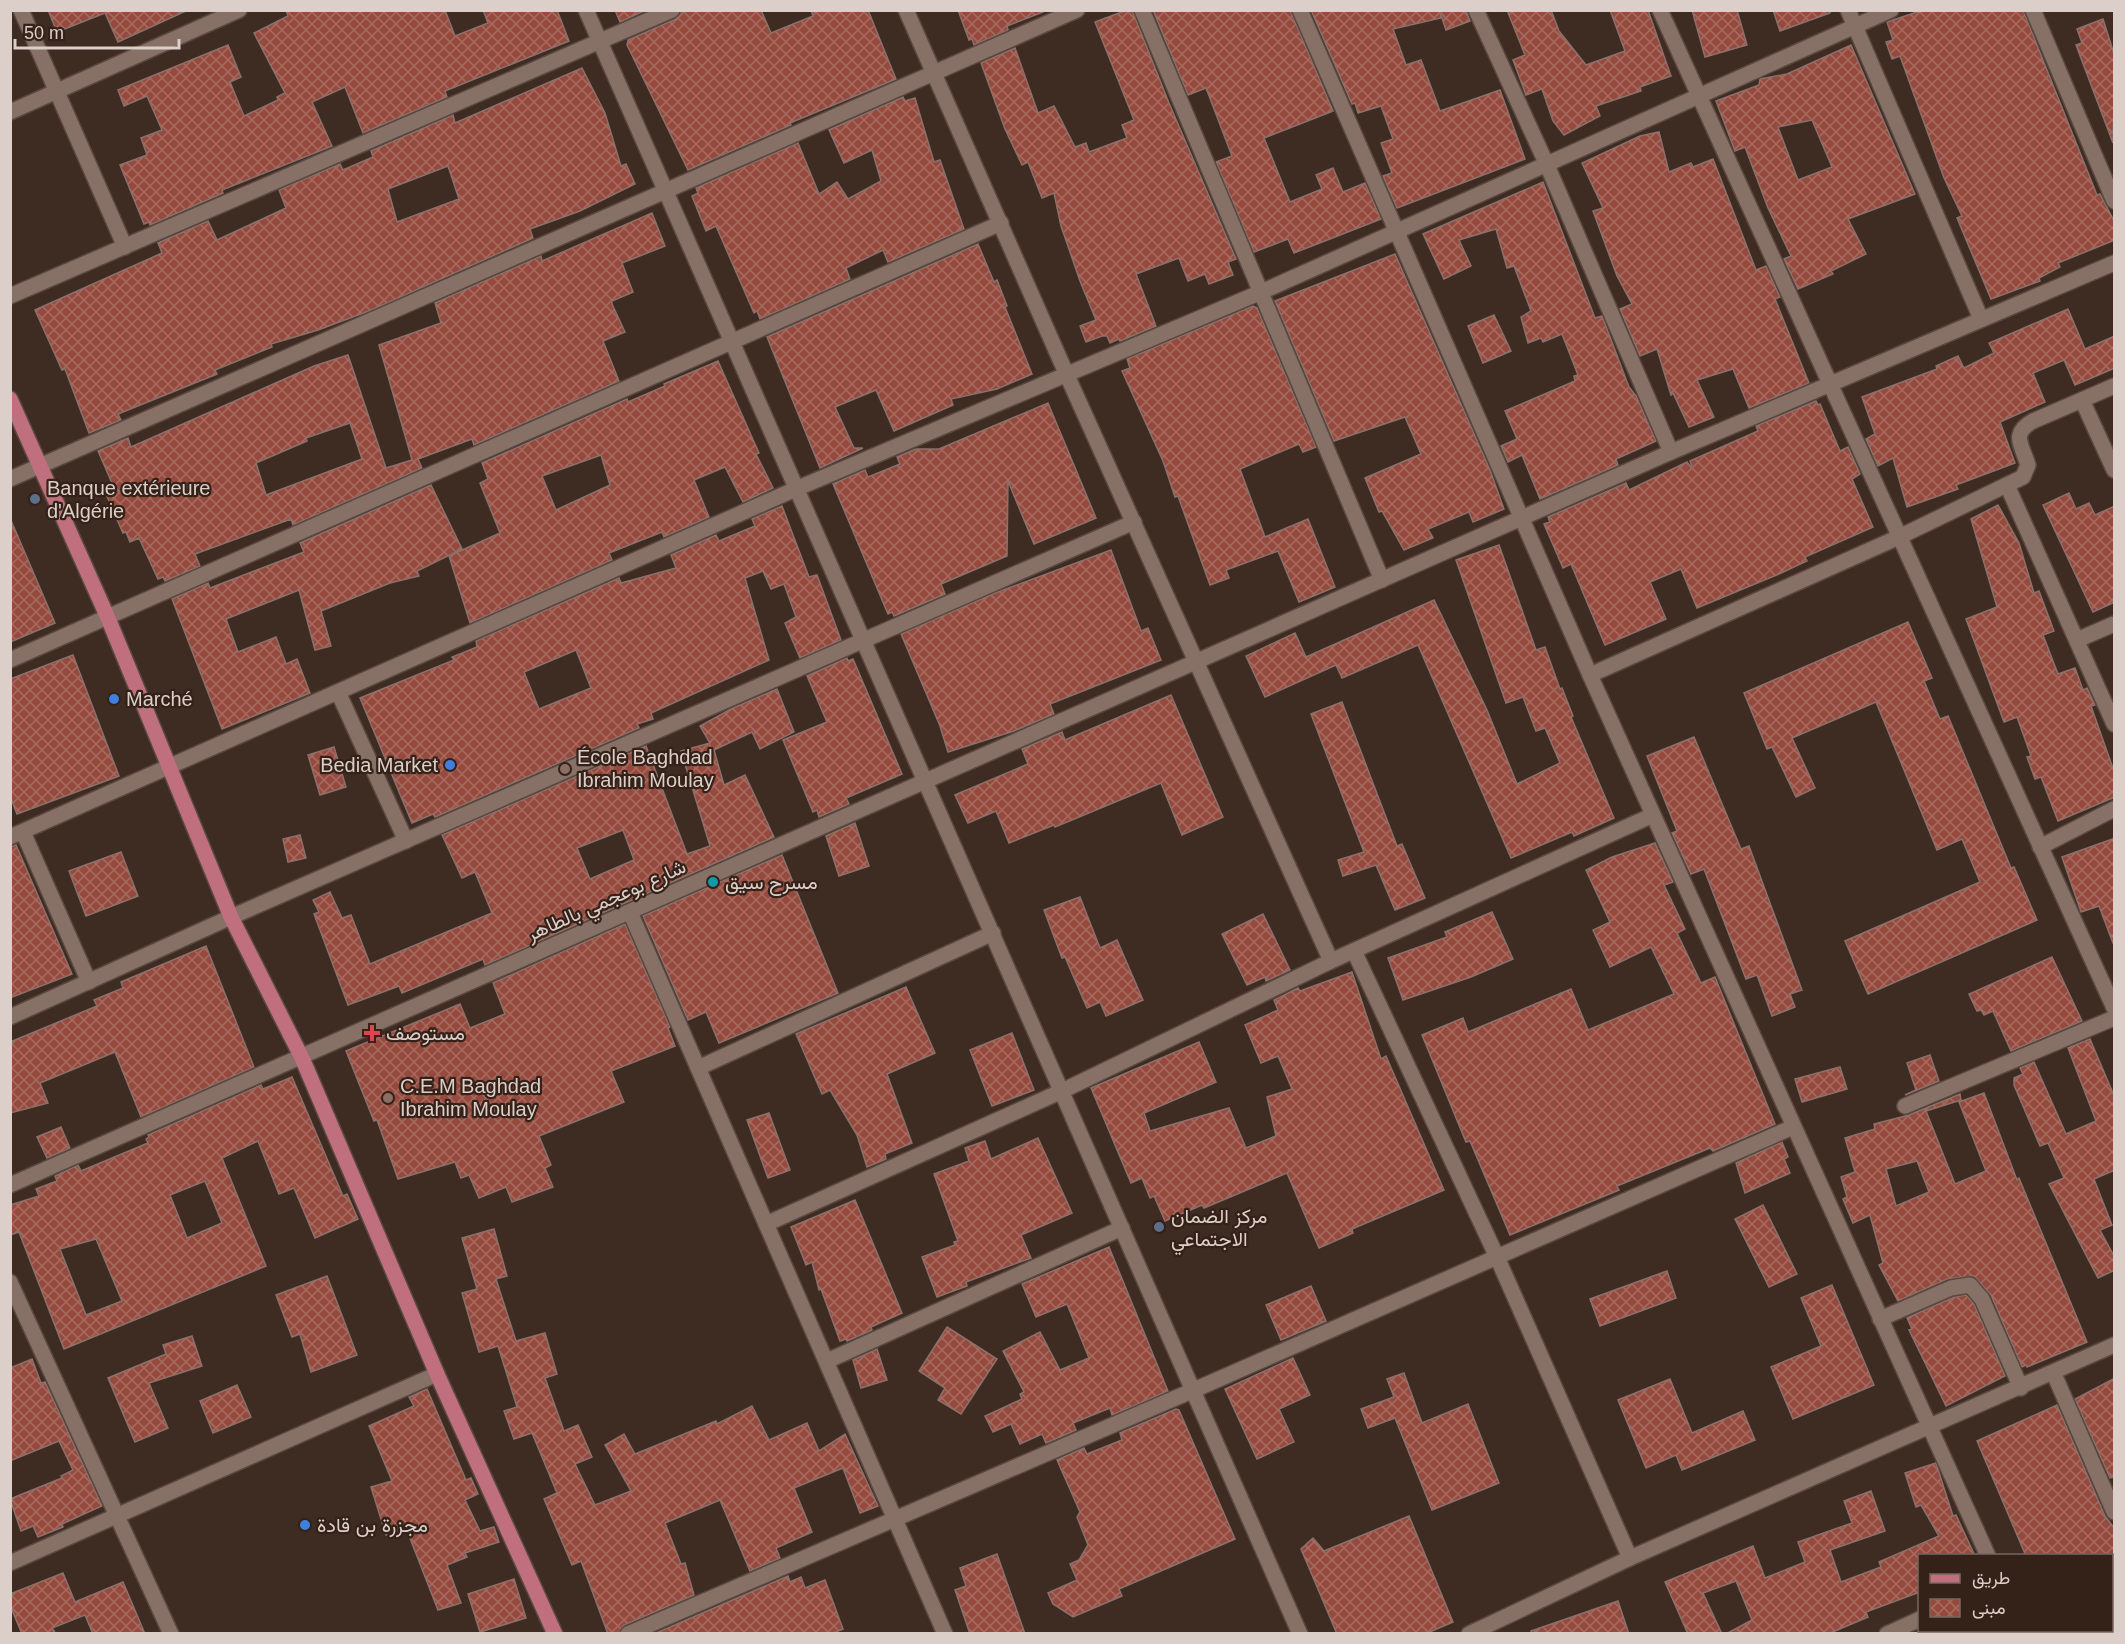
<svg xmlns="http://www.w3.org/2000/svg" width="2125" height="1644" viewBox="0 0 2125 1644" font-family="Helvetica,Vazirmatn,sans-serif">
<defs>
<pattern id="building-cross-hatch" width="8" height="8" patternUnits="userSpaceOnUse" patternTransform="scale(1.5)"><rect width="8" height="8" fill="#954a3d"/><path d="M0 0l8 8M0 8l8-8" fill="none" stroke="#a86b61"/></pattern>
</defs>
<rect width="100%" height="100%" fill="#3e2b21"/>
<g fill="url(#building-cross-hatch)" stroke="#8b716c" stroke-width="1.5" fill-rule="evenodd">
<path d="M48,10H188L118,42L105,13L57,32Z"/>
<path d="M286,10H445L455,36L488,23L483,10H557L569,41L445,91L447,97L363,133L345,87L312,102L332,146L222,190L223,193L150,225L149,222L144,224L120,165L147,155L141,138L162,130L147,96L124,106L118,90L228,45L241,77L230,82L244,116L278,100L277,97L285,93L254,33L288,16Z"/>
<path d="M615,10H646L620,22Z"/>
<path d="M682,10H761L771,33L813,16L811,10H868L896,79L790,123L791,125L688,170L627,45L628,40L676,19Z"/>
<path d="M958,10H1043V12L1007,26L1008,30L974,45L972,39L969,40Z"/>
<path d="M1127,10H1132L1169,103L1236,259L1228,262L1233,275L1209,284L1205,274L1188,281L1179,258L1136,274L1156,326L1120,341L1119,339L1110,343L1107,336H1102L1086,342L1080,326L1096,320L1080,281L1061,226L1054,193L1042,198L1028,162L1022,165L1005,129L981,63L1015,48L1038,113L1054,106L1075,147L1086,143L1089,152L1127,138L1122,125L1134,120L1095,22Z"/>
<path d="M1153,10H1290L1333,111L1264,138L1290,202L1322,189L1316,175L1333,168L1343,192L1365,183L1381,219L1294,253L1288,239L1254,252L1216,162L1232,156L1206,88L1188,95Z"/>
<path d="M1311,10H1466L1470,21L1446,30L1440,12L1441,18L1393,29L1406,65L1421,60L1440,111L1500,90L1525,159L1397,208L1383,176L1392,173L1381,143L1393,139L1381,106L1358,113L1355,103L1352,104Z"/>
<path d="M1507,10H1551L1559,31L1586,65L1625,51L1610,10H1648L1671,76L1640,87L1641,91L1596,106L1600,116L1564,135L1553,121L1542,89L1526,95L1513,60L1525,55Z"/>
<path d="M1692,10H1737L1747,45L1705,57Z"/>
<path d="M1773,10H1830V13L1780,31Z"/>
<path d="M1923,10H2023L2097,195L2100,194L2115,223V240L2058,263L2060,267L2039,278L2040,281L1991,299L1957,218L1962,216L1944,178L1900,56L1892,59L1886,42L1893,40L1887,22Z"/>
<path d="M2103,19L2115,57L2113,143L2076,45L2082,43L2077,29Z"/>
<path d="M1851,45L1915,194L1848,219L1866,254L1831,271L1833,274L1798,289L1784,259L1791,256L1768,208L1745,147L1735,151L1716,101L1759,85L1760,79L1787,74ZM1812,120L1832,167L1798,180L1778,127Z"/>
<path d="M582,68L605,113L621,166L626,164L635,184L580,211L530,229L533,238L369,311L318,330L271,344L272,347L215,370L217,374L118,414L121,420L89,433L65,369L62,370L35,310L162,253L158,243L208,221L217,240L286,208L279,190L340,164L343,170L373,157L371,151L453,115L455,123ZM448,166L459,199L397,222L388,189Z"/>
<path d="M903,97L905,101L915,98L934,162L940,160L964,229L888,262L883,250L846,268L850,279L760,319L757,311L754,313L716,226L706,231L692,196L698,193L696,188L798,143L819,194L837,182L848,199L881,181L872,150L844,163L829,130Z"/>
<path d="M1659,132L1669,172L1691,163L1693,167L1713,159L1756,270L1766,266L1780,297L1775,299L1809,383L1749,408L1733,369L1697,380L1714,417L1689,427L1673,393L1671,395L1657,349L1640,356L1620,309L1632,304L1617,276L1593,211L1603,208L1582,163L1640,136Z"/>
<path d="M1543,182L1595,318L1602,316L1629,387L1636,396L1656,441L1616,459L1618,465L1540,499L1522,455L1508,462L1501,446L1517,439L1505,411L1575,381L1574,376L1578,375L1562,334L1543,342L1541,338L1528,343L1521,317L1531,311L1514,266L1507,268L1496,229L1459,240L1471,266L1444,279L1423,234Z"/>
<path d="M652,213L665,246L622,263L633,292L612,301V304L625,332L603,341L619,381L474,445L472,439L418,459L422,468L293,525L291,519L195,554L200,566L165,581L163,577L158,579L139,538L130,542L126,532L123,533L106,494L115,490L98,451L128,438L131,447L314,366L348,355L386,468L412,460L379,345L441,323L435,303L541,256L542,261ZM350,423L362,459L266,495L256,463L307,441L306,438Z"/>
<path d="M978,244L994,282L997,280L1007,306L1005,307L1032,374L997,389L951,399L953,405L894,431L876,390L835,407L854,448H863L820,468L767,337Z"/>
<path d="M1395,254L1490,470L1504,509L1473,522L1469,512L1428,529L1433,538L1404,550L1382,511L1379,512L1365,478L1421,454L1405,417L1334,441L1275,301Z"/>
<path d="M1253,306L1257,308L1316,447L1303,452L1299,444L1240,469L1265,537L1308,519L1335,587L1299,602L1278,551L1226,570L1229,578L1210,585L1178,496L1175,497L1163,461L1122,371L1130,368L1127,359Z"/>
<path d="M2068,309L2085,349L2115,336V368L2075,385L2064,360L2033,373L2045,402L2000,422L2015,463L1956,485L1958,489L1907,507L1893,458L1878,466L1866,439L1875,434L1862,397L1937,369L1936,366L1958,356L1964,368L1994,353L1989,343Z"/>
<path d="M1494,315L1511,351L1483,363L1468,326Z"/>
<path d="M718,361L759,453L756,454L773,488L743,502L725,467L694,480L709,517L664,537L662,532L609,553L612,560L470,623L449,556L500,533L480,483L488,479L482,463L627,399L628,402L665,386L664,384ZM601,455L610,485L556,510L542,476Z"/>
<path d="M1816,401L1818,405L1820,404L1840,451L1848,447L1860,474L1852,479L1873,527L1805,557L1807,561L1779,574L1697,608L1681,569L1650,582L1666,619L1605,645L1571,564L1563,568L1544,524L1550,522L1548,517L1626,483L1629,490L1687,462L1693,470L1690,461L1758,431L1756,426Z"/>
<path d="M1048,403L1096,518L1034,544L1008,481L1007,556L941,584L945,594L894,616L892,612L888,614L833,484L865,470L868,477L900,464L897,457L916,449H939Z"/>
<path d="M431,485L462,549L417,571L419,576L390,583L321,611L331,646L315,650L299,590L226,619L238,652L276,637L286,664L297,659L310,693L222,729L172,599L208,583L210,588L304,552L300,543Z"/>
<path d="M2069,493L2076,509L2089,503L2095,515L2115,506V602L2093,612L2043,505Z"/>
<path d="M1998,505L2019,543L2034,593L2039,591L2054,631L2043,635L2058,674L2075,668L2083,690L2087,688L2095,705L2091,706L2115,774V797L2058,821L2041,777L2035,779L2027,757L2031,756L2017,717L2004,722L1966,619L1997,607L1971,519Z"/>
<path d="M782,506L809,577L817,575L841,640L800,658L785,623L796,617L784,584L771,589L763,571L745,578L769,660L651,713L653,719L637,724L639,728L435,817L433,814L412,823L360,698L454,660L452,657L477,647L476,641L619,578L621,583L676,568L671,555L716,535L719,541L755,526L752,519ZM576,650L591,688L539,709L524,672Z"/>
<path d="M10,518L55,623L10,642Z"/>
<path d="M1499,545L1536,650L1545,647L1560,689L1562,688L1573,716L1571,717L1614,818L1574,836L1572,832L1511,858L1418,645L1342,678L1336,665L1265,697L1246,656L1295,633L1306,657L1434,600L1487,710L1517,784L1560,763L1545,728L1536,731L1523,697L1506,703L1456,560Z"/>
<path d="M1111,550L1141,631L1148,628L1161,660L1050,704L1054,714L1014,731L948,752L940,726L901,634L995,593Z"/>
<path d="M1908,622L1932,678L1924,681L1940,719L1948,716L2011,868L2014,867L2037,920L1868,994L1845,941L1980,882L1962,839L1937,850L1876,702L1792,738L1815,788L1796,797L1772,747L1767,749L1744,693Z"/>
<path d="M73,655L119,776L17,814L10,796V679Z"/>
<path d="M847,658L848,661L853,659L902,774L846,798L849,804L819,817L817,810L813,812L783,740L827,722L807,676Z"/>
<path d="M777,689L794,732L760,749L752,732L714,750L724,785L745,775L774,837L485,965L483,959L402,993L399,986L348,1005L314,914L319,912L313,900L330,892L342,918L351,915L370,964L492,913L475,872L462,878L442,835L646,746L687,854L710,846L681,751L710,743L700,726L731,709ZM623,830L634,860L590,879L577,848Z"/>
<path d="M1171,695L1223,817L1182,835L1161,783L1055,827L1054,825L1009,843L996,811L968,823L955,795L1028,764L1022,749L1062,732L1065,740Z"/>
<path d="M1342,702L1397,846L1402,844L1425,898L1395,910L1376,865L1343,876L1338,860L1364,852L1311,714Z"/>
<path d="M1694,737L1741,849L1749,846L1802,990L1790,994L1795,1007L1772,1016L1757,975L1746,979L1704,869L1691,874L1672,833L1677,831L1647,756Z"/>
<path d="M334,747L346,787L320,795L308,755Z"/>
<path d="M855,823L869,866L839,876L826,836Z"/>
<path d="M300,835L306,858L288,862L283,839Z"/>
<path d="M2115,838V943H2113L2099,906L2081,912L2062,857Z"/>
<path d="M1655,843L1673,882L1664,885L1685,929L1677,933L1701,983L1715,977L1775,1124L1713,1151L1710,1148L1617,1186L1619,1190L1510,1235L1470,1141L1466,1142L1422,1035L1463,1018L1468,1032L1571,989L1588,1030L1674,994L1651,947L1610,967L1593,930L1610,922L1586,870L1612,857Z"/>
<path d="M16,845L72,974L10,998V847Z"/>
<path d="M121,852L138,896L86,916L69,871Z"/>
<path d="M782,855L838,993L719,1043L706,1012L688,1020L643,916Z"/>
<path d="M1080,897L1100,948L1117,940L1143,1000L1106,1016L1100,1002L1087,1008L1065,957L1062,958L1044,910Z"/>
<path d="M1492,912L1513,959L1471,977L1403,1000L1388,958L1447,937L1445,932Z"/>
<path d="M1263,914L1290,970L1266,981L1265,977L1247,985L1222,934Z"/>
<path d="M625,924L670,1027L668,1028L675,1046L611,1071L624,1102L539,1136L551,1165L545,1168L553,1187L512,1202L506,1187L479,1198L469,1175L461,1178L455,1162L398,1179L377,1120L374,1121L346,1051L460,1004L470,1028L505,1014L493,983Z"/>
<path d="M206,946L254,1067L141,1117L115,1052L40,1083L48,1103L10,1113V1042L97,1006L94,1000L123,988L121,982Z"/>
<path d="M2052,957L2082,1021L2011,1051L1993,1011L1984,1015L1981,1010L1977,1011L1969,994Z"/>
<path d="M1352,972L1381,1059L1386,1056L1444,1190L1352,1229L1353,1233L1319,1248L1287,1173L1204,1208L1202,1205L1165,1221L1154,1196L1150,1198L1142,1178L1131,1183L1091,1088L1199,1042L1216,1082L1144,1113L1150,1131L1229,1108L1246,1148L1276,1136L1267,1097L1292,1089L1278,1056L1261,1063L1245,1025L1278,1010L1274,1000L1298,988L1300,991Z"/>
<path d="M906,987L935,1053L887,1074L912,1143L885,1154L886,1159L867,1167L857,1135L830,1090L822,1094L796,1034Z"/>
<path d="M1012,1033L1034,1090L992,1106L970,1050Z"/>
<path d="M2090,1039L2115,1098V1170L2094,1179L2112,1225L2100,1230L2115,1258V1270L2098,1278L2049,1184L2064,1178L2048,1143L2040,1146L2014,1085V1078L2023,1074L2020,1068L2034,1062L2066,1134L2096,1121L2068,1048Z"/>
<path d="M1930,1055L1939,1081L1905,1095L1916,1090L1907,1063Z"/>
<path d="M1840,1067L1847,1089L1802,1102L1795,1079Z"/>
<path d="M292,1077L343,1196L347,1194L358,1219L315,1238L294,1188L279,1194L258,1141L222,1158L266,1266L64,1349L19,1232L10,1235V1205L39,1196L36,1189L57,1181L55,1176L78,1165L81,1171L148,1143L146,1139L149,1137L148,1135L261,1085L263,1089ZM205,1181L222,1223L187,1238L170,1195ZM96,1239L122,1301L86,1315L60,1249Z"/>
<path d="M1984,1093L2017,1180L2019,1178L2087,1342L2027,1367L2026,1365L2022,1367L1991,1295L1974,1276L1947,1279L1898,1301L1879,1265L1883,1263L1870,1215L1853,1223L1843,1199L1847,1197L1841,1177L1855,1172L1845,1138L1875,1129L1874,1124L1909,1115L1960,1094L1961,1100L1926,1111L1955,1184L1986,1171L1959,1102ZM1917,1161L1929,1192L1896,1206L1886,1169Z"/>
<path d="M769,1113L790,1170L768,1178L747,1120Z"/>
<path d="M61,1127L70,1148L47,1158L37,1137Z"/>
<path d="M1038,1138L1072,1213L1021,1235L1031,1258L966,1282L967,1286L937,1297L922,1257L955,1245L954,1242L958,1241L934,1174L969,1161L965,1148L985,1141L991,1159Z"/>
<path d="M1782,1142L1788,1157L1784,1159L1790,1173L1745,1193L1736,1163Z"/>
<path d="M855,1200L902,1313L871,1327L872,1330L847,1341L846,1339L840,1341L821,1289L819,1290L812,1262L806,1265L791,1227Z"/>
<path d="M1763,1205L1797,1274L1769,1287L1735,1219Z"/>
<path d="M494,1229L507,1276L496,1279L516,1341L545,1333L557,1374L545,1378L564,1431L578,1425L592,1457L575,1464L595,1505L631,1491L605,1445L624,1434L635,1454L716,1421L717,1424L752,1406L769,1440L807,1423L819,1451L845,1434L878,1506L860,1513L843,1468L794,1488L812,1532L776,1548L780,1558L750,1571L720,1500L665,1523L681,1564L685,1563L694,1595L624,1625L618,1634H608L581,1561L572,1565L544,1499L557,1493L532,1433L514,1439L504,1411L517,1407L498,1346L479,1352L462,1293L477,1289L462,1238Z"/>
<path d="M1109,1247L1168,1391L1112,1415L1110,1408L1073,1423L1076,1430L1046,1443L1042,1434L1020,1444L1011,1424L993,1432L985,1416L1022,1399L1020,1394L1024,1392L1003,1351L1040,1332L1060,1370L1089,1358L1067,1304L1036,1317L1022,1284Z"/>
<path d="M1667,1271L1676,1298L1600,1326L1590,1299Z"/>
<path d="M327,1276L357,1355L311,1372L300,1334L292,1337L276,1295Z"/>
<path d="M1832,1285L1874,1385L1793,1419L1771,1367L1821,1346L1801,1298Z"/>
<path d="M1311,1286L1326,1321L1281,1340L1266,1305Z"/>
<path d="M1966,1295L1974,1304L2005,1376L1946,1406L1909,1330L1912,1329L1907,1318L1954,1297Z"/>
<path d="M947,1327L997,1359L961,1414L938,1400L945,1388L919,1371Z"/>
<path d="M192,1336L202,1366L149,1383L168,1428L135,1442L108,1378L166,1354L163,1345Z"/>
<path d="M877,1349L887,1380L861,1388L853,1360Z"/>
<path d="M1293,1358L1310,1395L1279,1409L1294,1442L1257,1459L1225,1389Z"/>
<path d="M32,1359L41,1383L45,1382L102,1506L62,1524L63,1527L38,1537L33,1526L21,1531L10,1499L62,1478L61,1476L73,1470L59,1441L10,1461V1368Z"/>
<path d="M1404,1373L1422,1423L1468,1404L1499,1483L1432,1510L1395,1418L1368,1428L1361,1409L1394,1397L1387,1379Z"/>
<path d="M2115,1378V1477L2110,1478L2075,1399Z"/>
<path d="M1670,1379L1692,1433L1743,1411L1755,1440L1682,1470L1676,1455L1646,1468L1618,1400Z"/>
<path d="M237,1385L251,1417L213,1433L200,1401Z"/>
<path d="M427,1389L466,1480L471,1478L478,1494L465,1500L480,1531L494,1527L499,1542L465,1553L467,1557L447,1565L461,1603L438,1610L406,1528L386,1535L371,1487L392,1481L369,1426L414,1406L409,1397Z"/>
<path d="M2057,1405L2105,1516L2115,1529V1556H2026L1977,1441Z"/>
<path d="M1176,1409L1179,1410L1235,1539L1119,1589L1122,1596L1073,1617L1053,1604L1048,1593L1077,1580L1070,1564L1079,1560L1088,1545L1077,1517L1080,1512L1057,1460L1084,1448L1087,1454L1122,1440L1120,1433Z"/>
<path d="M1936,1463L1953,1516L1956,1515L1975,1556H1920V1592L1866,1612L1868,1617L1828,1634H1726L1752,1620L1736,1581L1703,1593L1722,1634H1688L1665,1582L1753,1546L1765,1578L1805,1562L1798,1542L1852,1523L1844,1501L1871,1491L1885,1531L1830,1550L1841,1582L1881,1567L1879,1562L1939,1536L1921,1505L1916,1507L1905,1473Z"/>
<path d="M1409,1516L1453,1622L1425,1634H1337L1301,1549L1313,1538L1324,1551Z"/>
<path d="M997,1554L1025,1634H970L955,1590L966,1586L960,1568Z"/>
<path d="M63,1573L75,1602L123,1582L145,1634H93L85,1615L52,1628L56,1634H22L10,1605V1594Z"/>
<path d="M788,1576L790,1582L801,1577L805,1588L825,1580L843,1629L831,1634H654Z"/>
<path d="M514,1579L526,1618L480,1632L468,1594Z"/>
<path d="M1618,1601L1629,1634H1532L1531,1631Z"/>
</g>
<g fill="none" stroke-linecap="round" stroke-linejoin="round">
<defs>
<g id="minor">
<path d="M21,10L125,247"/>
<path d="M586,10L1300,1634"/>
<path d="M906,10L1066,373L1331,961"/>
<path d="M1142,10L1382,580"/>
<path d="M1300,10L1590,675L1988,1556"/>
<path d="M1476,10L1547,165L1671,452"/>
<path d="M1660,10L2114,1008"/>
<path d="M1848,10L1981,319"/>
<path d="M2033,10L2114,201"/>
<path d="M10,112L239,10"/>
<path d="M10,296L672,10"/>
<path d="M2082,400L2114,470"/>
<path d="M10,479L1077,10"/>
<path d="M2007,485L2114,724"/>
<path d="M2077,640L2114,624"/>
<path d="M10,660L1001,223"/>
<path d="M1590,675L1899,537L2023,477L2028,465C2022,445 2010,434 2033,421L2114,386"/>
<path d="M338,692L406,841"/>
<path d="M23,832L89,982"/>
<path d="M10,837L798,488L1259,293L1891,10"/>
<path d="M2040,847L2114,809"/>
<path d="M630,912L945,1634"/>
<path d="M1354,951L1497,1257L1630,1558"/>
<path d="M10,1017L231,917L1134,522"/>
<path d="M698,1068L993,933"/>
<path d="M1905,1106L2114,1018"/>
<path d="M10,1185L1671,452L2114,263"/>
<path d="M766,1224L1062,1091L1331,961L1653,815"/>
<path d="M10,1282L171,1634"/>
<path d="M1880,1319L1951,1288L1970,1285L1982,1299L2021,1388"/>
<path d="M827,1361L1122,1228"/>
<path d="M2054,1374L2114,1512"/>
<path d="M10,1563L437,1374"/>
<path d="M2112,1623L2114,1622"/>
<path d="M2093,1631L2094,1630"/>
<path d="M628,1634L1194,1390L1793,1127"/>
<path d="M1469,1634L1630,1558L2114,1345"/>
<path d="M1887,1634L1920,1619"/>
</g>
<path id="major" d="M10,399L108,618L231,917L302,1058L437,1374L555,1634"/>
</defs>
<use href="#minor" stroke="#58483f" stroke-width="18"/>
<use href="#major" stroke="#58483f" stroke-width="18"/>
<use href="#minor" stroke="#877065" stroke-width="15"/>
<use href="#major" stroke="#bf6f7e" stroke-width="15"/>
</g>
<g fill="#5c6f8a" stroke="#342118" stroke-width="2">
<circle cx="35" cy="499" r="6"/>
<circle cx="1159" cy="1227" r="6"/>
</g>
<g fill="#3f7fe0" stroke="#342118" stroke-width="2">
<circle cx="114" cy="699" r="6"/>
<circle cx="450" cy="765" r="6"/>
<circle cx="305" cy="1525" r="6"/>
</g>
<g fill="#8d6e63" stroke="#342118" stroke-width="2">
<circle cx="565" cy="769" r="6"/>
<circle cx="388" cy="1098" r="6"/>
</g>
<circle fill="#0f9aa8" stroke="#342118" stroke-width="2" cx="713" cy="882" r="6"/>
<path fill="#e0444e" stroke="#342118" stroke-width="2" d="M369 1024h6v6h6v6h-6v6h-6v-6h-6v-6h6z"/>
<g text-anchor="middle" stroke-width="4.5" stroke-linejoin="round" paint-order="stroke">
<g font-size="20" fill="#dccfc9" stroke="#342118" text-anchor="start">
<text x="47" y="495">Banque extérieure<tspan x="47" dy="23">d'Algérie</tspan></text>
<text x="126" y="706">Marché</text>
<text x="577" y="764">École Baghdad<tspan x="577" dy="23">Ibrahim Moulay</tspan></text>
<text x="438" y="772" text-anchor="end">Bedia Market</text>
<text x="725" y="889">مسرح سيق</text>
<text x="386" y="1040">مستوصف</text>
<text x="400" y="1093">C.E.M Baghdad<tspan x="400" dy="23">Ibrahim Moulay</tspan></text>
<text x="1171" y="1223">مركز الضمان<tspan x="1171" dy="23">الاجتماعي</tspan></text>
<text x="317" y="1532">مجزرة بن قادة</text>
</g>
<g font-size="20" fill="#dccfc9" stroke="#342118">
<text transform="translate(606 900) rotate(-24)" y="7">شارع بوعجمي بالطاهر</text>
</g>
</g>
<rect width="2125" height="1644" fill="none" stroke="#dccfc9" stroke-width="24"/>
<rect x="1918" y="1554" width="195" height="78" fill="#342118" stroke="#77675f" stroke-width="1.5"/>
<rect x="1930" y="1574" width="30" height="9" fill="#bf6f7e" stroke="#77675f" stroke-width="1.5"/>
<text x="1972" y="1584" font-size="18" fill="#dccfc9">طريق</text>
<rect x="1930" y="1599" width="30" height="18" fill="url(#building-cross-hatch)" stroke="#77675f" stroke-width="1.5"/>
<text x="1972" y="1614" font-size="18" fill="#dccfc9">مبنى</text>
<path d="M15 39v9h164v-9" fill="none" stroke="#dccfc9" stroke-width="3"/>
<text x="24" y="39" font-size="18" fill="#dccfc9" stroke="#342118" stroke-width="4.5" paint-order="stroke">50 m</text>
</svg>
